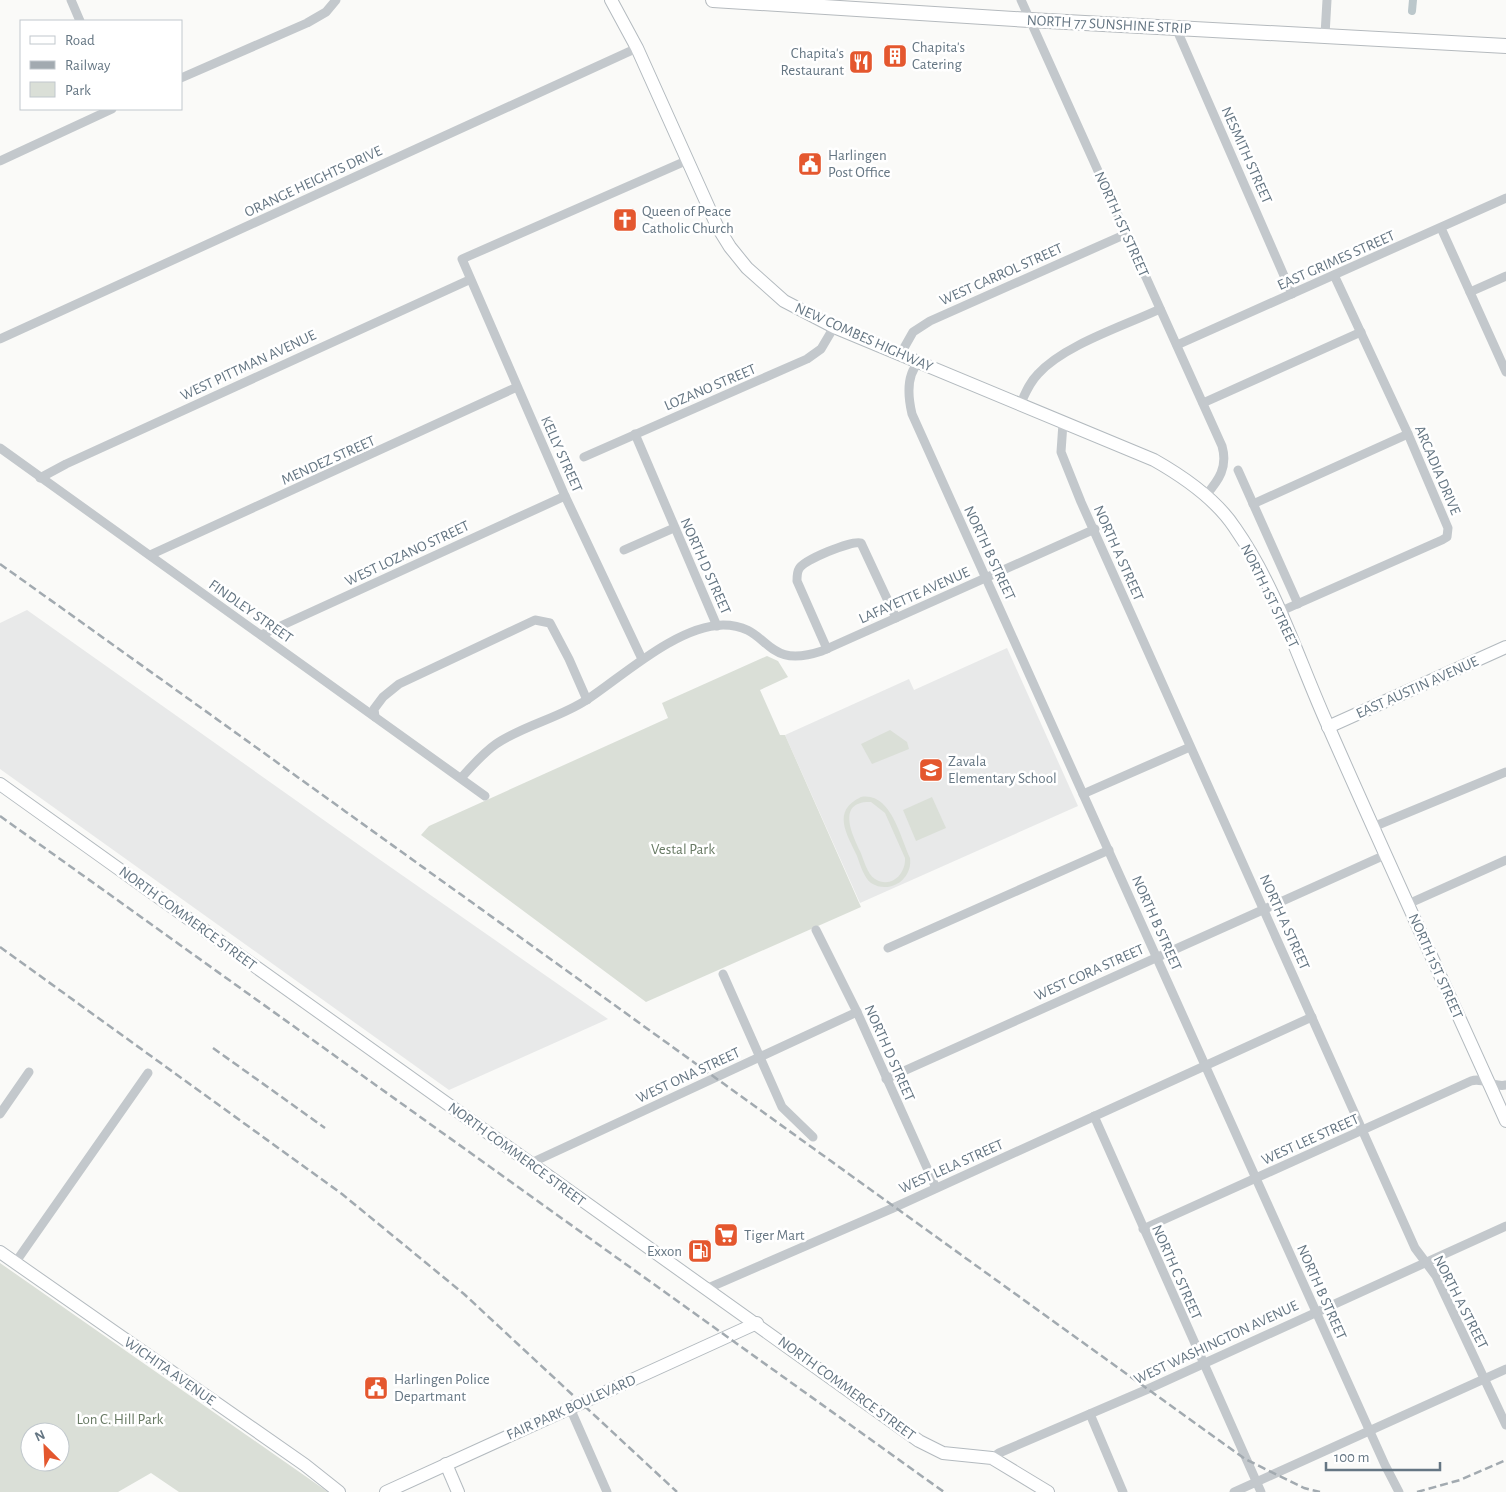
<svg xmlns="http://www.w3.org/2000/svg" width="1506" height="1492" viewBox="0 0 1506 1492" font-family="'Alegreya Sans',sans-serif">
<rect width="100%" height="100%" fill="#fafaf8"/>
<g fill="#e8e9e9">
<path d="M27,610L376,857L608,1019L449,1090L0,769V623Z"/>
<path d="M1007,648L1078,806L860,903L785,735L909,679L914,690Z"/>
</g>
<g fill="#dadfd7" fill-rule="evenodd">
<path d="M767,656L778,661L788,677L760,690L780,735H785L861,907L646,1002L421,835L429,826L668,718L662,703Z"/>
<path d="M890,730L907,742L909,749L872,764L861,744Z"/>
<path d="M861,797C891,792 900,837 910,858C913,879 890,895 871,883C864,878 860,864 857,856C847,834 831,811 861,797ZM871,802L885,813L905,858C906,874 891,889 875,879C867,874 864,860 860,851C852,834 836,801 871,802Z"/>
<path d="M932,797L946,828L916,841L903,810Z"/>
<path d="M0,1263L328,1492H179L151,1473L118,1492H0ZM30,1432H60V1462H30Z"/>
</g>
<g fill="none" stroke-linecap="round" stroke-linejoin="round">
<path stroke="#bbc7cb" stroke-width="8" d="M1412,11L1413,0"/>
<defs>
<g id="secondary">
<path d="M611,0L637,48L717,226L730,247L747,268L784,301L834,327L1154,460C1184,477 1216,499 1235,528C1277,588 1299,662 1329,728C1387,860 1447,990 1506,1121"/>
<path d="M1328,727L1506,647"/>
<path d="M0,784L919,1441L943,1453L992,1458L1048,1492"/>
<path d="M0,1252L305,1465L339,1492"/>
<path d="M446,1464L458,1492"/>
<path d="M386,1492L757,1323"/>
</g>
<path id="primary" d="M713,0L1030,20L1506,46"/>
</defs>
<use href="#secondary" stroke="#b3babf" stroke-width="14"/>
<use href="#primary" stroke="#b5babe" stroke-width="16"/>
<g stroke="#c3c8cc" stroke-width="9">
<path d="M71,0L80,21"/>
<path d="M1021,0L1222,446C1228,467 1219,480 1206,495"/>
<path d="M1176,28L1292,294"/>
<path d="M1325,35L1327,0"/>
<path d="M181,78L307,23L326,12L336,0"/>
<path d="M0,161L112,109"/>
<path d="M1441,228L1506,372"/>
<path d="M1470,292L1506,276"/>
<path d="M0,339L637,48"/>
<path d="M1177,345L1506,198"/>
<path d="M900,355L913,332L930,321L1126,234"/>
<path d="M919,362C906,375 908,397 912,414L1385,1465L1399,1492"/>
<path d="M1203,403L1361,332"/>
<path d="M1020,405C1025,394 1029,383 1038,374C1064,345 1124,326 1160,309"/>
<path d="M1063,423L1061,452L1081,502L1415,1248L1436,1276L1506,1425"/>
<path d="M635,434L717,626"/>
<path d="M0,448L485,796"/>
<path d="M584,457L807,359L821,349L834,327"/>
<path d="M1238,470L1298,604"/>
<path d="M40,478L66,464L469,280"/>
<path d="M1253,504L1408,434"/>
<path d="M624,550L674,528"/>
<path d="M150,555L517,387"/>
<path d="M1279,612L1442,540L1447,537L1448,528L1408,434L1334,275"/>
<path d="M261,635L565,496"/>
<path d="M827,649L797,581C797,577 797,572 799,569C803,560 852,540 861,543L896,618"/>
<path d="M642,659L565,496L462,259L688,160"/>
<path d="M375,717L374,709L383,697L399,684L535,620L550,623L569,659L587,700"/>
<path d="M461,778C472,766 483,753 496,744C524,725 560,718 588,699C624,675 677,626 723,625C772,625 761,671 822,651L1095,529"/>
<path d="M1083,794L1190,747"/>
<path d="M1373,827L1506,772"/>
<path d="M1408,904L1506,860"/>
<path d="M816,930L857,1012L936,1188"/>
<path d="M888,948L1109,850"/>
<path d="M723,974L782,1107L813,1137"/>
<path d="M886,1079L1385,855"/>
<path d="M0,1114L29,1072"/>
<path d="M1094,1116L1261,1492"/>
<path d="M531,1163L857,1012"/>
<path d="M1143,1229L1471,1081C1484,1077 1493,1088 1506,1085"/>
<path d="M15,1263L148,1073"/>
<path d="M706,1289L893,1208L1312,1017"/>
<path d="M570,1408L607,1492"/>
<path d="M1090,1414L1123,1492"/>
<path d="M992,1458L999,1453L1148,1389L1506,1226"/>
<path d="M1234,1492L1506,1369"/>
</g>
<use href="#secondary" stroke="#fff" stroke-width="12"/>
<use href="#primary" stroke="#fff" stroke-width="14"/>
<g stroke="#a2aab0" stroke-width="2.5" stroke-dasharray="8 4" stroke-linecap="butt">
<path d="M0,564C416,861 830,1161 1245,1459L1304,1488L1320,1492"/>
<path d="M0,816L944,1492"/>
<path d="M0,947L342,1194L464,1294L677,1492"/>
<path d="M213,1048L325,1128"/>
<path d="M1417,1492L1460,1480L1506,1460"/>
</g>
</g>
<defs>
<symbol id="building-square" viewBox="-11 -11 22 22"><rect x="-9" y="-9" width="18" height="18" rx="4" fill="#e4572e" stroke="#fff"/><path d="M-4-6H4V6H1V3H-1V6H-4ZM-2.5-4.3h1.7v1.8h-1.7ZM.8-4.3h1.7v1.8H.8ZM-2.5-1h1.7V.8h-1.7ZM.8-1h1.7V.8H.8Z" fill="#fff"/></symbol>
<symbol id="restaurant-square" viewBox="-11 -11 22 22"><rect x="-9" y="-9" width="18" height="18" rx="4" fill="#e4572e" stroke="#fff"/><path d="M-5-6h1v4h1v-4h1v4h1v-4h1v5L-1.5 .5V6h-2V.5L-5-1ZM5-6V6H3V1.5H1.5Q1.5-4 5-6Z" fill="#fff"/></symbol>
<symbol id="civic-square" viewBox="-11 -11 22 22"><rect x="-9" y="-9" width="18" height="18" rx="4" fill="#e4572e" stroke="#fff"/><path d="M-.6-6.5H3V-4.5H.6V-3L4-1V1h2V6H-6V1h2V-1L-.6-3ZM-1.2 2.5V6h2.4V2.5Z" fill="#fff"/></symbol>
<symbol id="church-square" viewBox="-11 -11 22 22"><rect x="-9" y="-9" width="18" height="18" rx="4" fill="#e4572e" stroke="#fff"/><path d="M-1.2-6h2.4v3.5h3.3v2.4h-3.3V6h-2.4V-.1h-3.3v-2.4h3.3Z" fill="#fff"/></symbol>
<symbol id="school-square" viewBox="-11 -11 22 22"><rect x="-9" y="-9" width="18" height="18" rx="4" fill="#e4572e" stroke="#fff"/><path d="M0-5L7-2L0 1L-7-2ZM-4 1L0 2.5L4 1V4Q0 6-4 4Z" fill="#fff"/></symbol>
<symbol id="supermarket-square" viewBox="-11 -11 22 22"><rect x="-9" y="-9" width="18" height="18" rx="4" fill="#e4572e" stroke="#fff"/><path d="M-6-5.5h2.5l.6 2H6L4.5 2H-2.5L-4.4-4H-6ZM-1.5 3.2a1.3 1.3 0 1 0 .1 0ZM3 3.2a1.3 1.3 0 1 0 .1 0Z" fill="#fff"/></symbol>
<symbol id="fuel-square" viewBox="-11 -11 22 22"><rect x="-9" y="-9" width="18" height="18" rx="4" fill="#e4572e" stroke="#fff"/><path d="M-5.5-6h7V0h2V4h1.3V-2.5L3-4.5l.8-.8L6-3V5H2.5V1h-1V6h-7ZM-4.2-4.7v3.2H.2V-4.7Z" fill="#fff"/></symbol>
</defs>
<g fill-rule="evenodd">
<use href="#building-square" x="881" y="42" width="28" height="28"/>
<use href="#restaurant-square" x="847" y="48" width="28" height="28"/>
<use href="#civic-square" x="796" y="150" width="28" height="28"/>
<use href="#church-square" x="611" y="206" width="28" height="28"/>
<use href="#school-square" x="917" y="756" width="28" height="28"/>
<use href="#supermarket-square" x="712" y="1221" width="28" height="28"/>
<use href="#fuel-square" x="686" y="1237" width="28" height="28"/>
<use href="#civic-square" x="362" y="1374" width="28" height="28"/>
</g>
<g text-anchor="middle" stroke-width="5" stroke-linejoin="round" paint-order="stroke">
<g font-size="15" fill="#657683" stroke="#fff">
<text transform="translate(1109 24) rotate(3)" y="5">NORTH 77 SUNSHINE STRIP</text>
<text transform="translate(1247 155) rotate(66)" y="5">NESMITH STREET</text>
<text transform="translate(313 181) rotate(-25)" y="5">ORANGE HEIGHTS DRIVE</text>
<text transform="translate(1122 224) rotate(66)" y="5">NORTH 1ST STREET</text>
<text transform="translate(1336 260) rotate(-24)" y="5">EAST GRIMES STREET</text>
<text transform="translate(1001 274) rotate(-24)" y="5">WEST CARROL STREET</text>
<text transform="translate(864 337) rotate(24)" y="5">NEW COMBES HIGHWAY</text>
<text transform="translate(248 365) rotate(-25)" y="5">WEST PITTMAN AVENUE</text>
<text transform="translate(710 387) rotate(-23)" y="5">LOZANO STREET</text>
<text transform="translate(562 454) rotate(66)" y="5">KELLY STREET</text>
<text transform="translate(328 460) rotate(-24)" y="5">MENDEZ STREET</text>
<text transform="translate(1438 470) rotate(67)" y="5">ARCADIA DRIVE</text>
<text transform="translate(407 553) rotate(-25)" y="5">WEST LOZANO STREET</text>
<text transform="translate(990 553) rotate(65)" y="5">NORTH B STREET</text>
<text transform="translate(1119 553) rotate(66)" y="5">NORTH A STREET</text>
<text transform="translate(706 566) rotate(66)" y="5">NORTH D STREET</text>
<text transform="translate(914 595) rotate(-24)" y="5">LAFAYETTE AVENUE</text>
<text transform="translate(1270 596) rotate(64)" y="5">NORTH 1ST STREET</text>
<text transform="translate(251 611) rotate(35)" y="5">FINDLEY STREET</text>
<text transform="translate(1417 687) rotate(-24)" y="5">EAST AUSTIN AVENUE</text>
<text transform="translate(188 918) rotate(36)" y="5">NORTH COMMERCE STREET</text>
<text transform="translate(1285 922) rotate(66)" y="5">NORTH A STREET</text>
<text transform="translate(1157 923) rotate(66)" y="5">NORTH B STREET</text>
<text transform="translate(1436 966) rotate(66)" y="5">NORTH 1ST STREET</text>
<text transform="translate(1089 972) rotate(-24)" y="5">WEST CORA STREET</text>
<text transform="translate(890 1053) rotate(66)" y="5">NORTH D STREET</text>
<text transform="translate(688 1075) rotate(-25)" y="5">WEST ONA STREET</text>
<text transform="translate(1310 1139) rotate(-24)" y="5">WEST LEE STREET</text>
<text transform="translate(517 1154) rotate(36)" y="5">NORTH COMMERCE STREET</text>
<text transform="translate(951 1166) rotate(-24)" y="5">WEST LELA STREET</text>
<text transform="translate(1177 1272) rotate(66)" y="5">NORTH C STREET</text>
<text transform="translate(1322 1292) rotate(66)" y="5">NORTH B STREET</text>
<text transform="translate(1461 1302) rotate(63)" y="5">NORTH A STREET</text>
<text transform="translate(1216 1342) rotate(-25)" y="5">WEST WASHINGTON AVENUE</text>
<text transform="translate(170 1371) rotate(35)" y="5">WICHITA AVENUE</text>
<text transform="translate(847 1388) rotate(36)" y="5">NORTH COMMERCE STREET</text>
<text transform="translate(571 1407) rotate(-24)" y="5">FAIR PARK BOULEVARD</text>
</g>
<g font-size="15" fill="#657683" stroke="#fff" text-anchor="start">
<text x="912" y="52">Chapita's<tspan x="912" dy="17">Catering</tspan></text>
<text x="844" y="58" text-anchor="end">Chapita's<tspan x="844" dy="17">Restaurant</tspan></text>
<text x="828" y="160">Harlingen<tspan x="828" dy="17">Post Office</tspan></text>
<text x="642" y="216">Queen of Peace<tspan x="642" dy="17">Catholic Church</tspan></text>
<text x="948" y="766">Zavala<tspan x="948" dy="17">Elementary School</tspan></text>
<text x="744" y="1240">Tiger Mart</text>
<text x="682" y="1256" text-anchor="end">Exxon</text>
<text x="394" y="1384">Harlingen Police<tspan x="394" dy="17">Departmant</tspan></text>
</g>
<g font-size="15" fill="#687a64" stroke="#fff">
<text x="683" y="854">Vestal Park</text>
<text x="120" y="1424">Lon C. Hill Park</text>
</g>
</g>
<rect x="20" y="20" width="162" height="90" fill="#ffffff" stroke="#c1c8cd"/>
<rect x="30" y="36" width="25" height="8" fill="#ffffff" stroke="#c1c8cd"/>
<text x="65" y="45" font-size="15" fill="#657683">Road</text>
<rect x="30" y="61" width="25" height="8" fill="#a2aab0" stroke="#c1c8cd"/>
<text x="65" y="70" font-size="15" fill="#657683">Railway</text>
<rect x="30" y="82" width="25" height="15" fill="#dadfd7" stroke="#c1c8cd"/>
<text x="65" y="95" font-size="15" fill="#657683">Park</text>
<g transform="translate(45 1447) rotate(336)"><circle r="24" fill="#ffffff" stroke="#c1c8cd"/>
<path d="M0-4L9 19L0 12L-9 19Z" fill="#e4572e"/>
<text y="-8" font-size="14" font-weight="bold" text-anchor="middle" fill="#657683">N</text>
</g>
<path d="M1326 1462v8h114v-8" fill="none" stroke="#657683" stroke-width="2.5"/>
<text x="1334" y="1462" font-size="15" fill="#657683" stroke="#ffffff" stroke-width="4" paint-order="stroke">100 m</text>
</svg>
